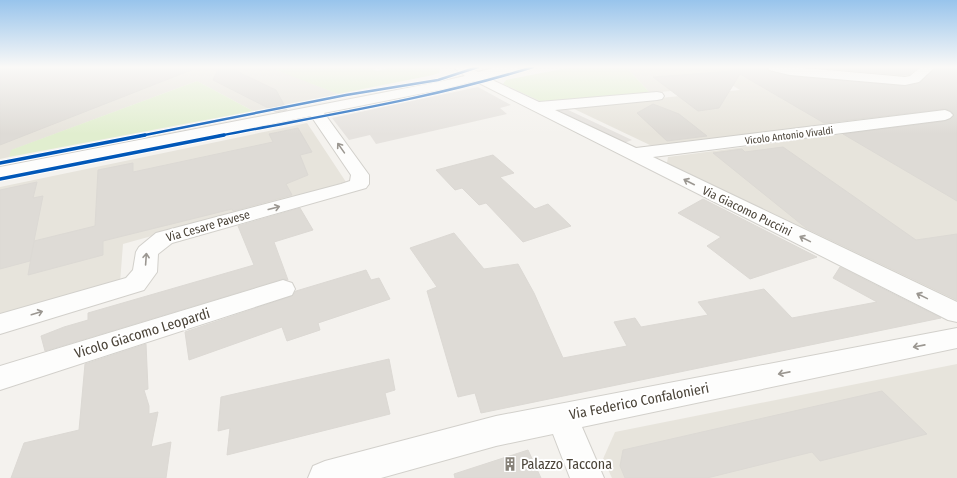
<svg xmlns="http://www.w3.org/2000/svg" width="957" height="478" viewBox="0 0 957 478" font-family="'Fira Sans Condensed',sans-serif">
<rect width="100%" height="100%" fill="#f4f2ee"/>
<g fill="#e7e4dc">
<path d="M14,67H272L338,94L253,111L197,81L12,150L9,157L0,159V71Z"/>
<path d="M626,67H761L777,74L916,86L957,115L948,111L652,146L570,107L740,90L732,85L650,93Z"/>
<path d="M798,67H915L900,79Z"/>
<path d="M957,119V304L667,163L668,157Z"/>
<path d="M307,123L346,182L123,244L120,283L0,317V187Z"/>
<path d="M957,364V478H612L603,459L615,432Z"/>
</g>
<g fill="#e1eecf">
<path d="M370,67L377,71L392,67H436L440,70L439,73L433,75L338,94L271,68Z"/>
<path d="M626,67L650,93L542,102L503,84L506,80L567,68Z"/>
<path d="M197,81L253,111L9,157L11,150Z"/>
</g>
<g fill="#e6e3df">
<path d="M478,87L511,105L500,108L507,114L376,144L370,135L349,140L332,118Z"/>
<path d="M564,108L632,140L624,143L556,111Z"/>
</g>
<g fill="#dedbd6" stroke="#dcd9d4">
<path d="M0,67H193L194,69L0,145Z"/>
<path d="M219,67H228L276,90L287,110L276,112L213,80Z"/>
<path d="M728,67H767L769,71L790,76L905,86L920,83L936,67H957V201L843,134L945,121L954,116L951,111L945,109L824,123L740,74L719,108L698,111L653,77L735,71Z"/>
<path d="M814,67H918L909,75H905Z"/>
<path d="M653,104L679,114L707,136L667,141L637,113Z"/>
<path d="M298,128L312,152L300,155L308,175L286,184L292,195L233,211L232,209L103,241V255L28,275L34,241L95,226L98,170L133,163V172L273,142L269,134Z"/>
<path d="M783,147L916,240L957,234V300L806,228L713,153L742,149L745,152Z"/>
<path d="M493,155L514,173L500,177L535,209L548,204L571,226L523,242L486,203L479,205L462,188L455,190L436,170Z"/>
<path d="M37,182L33,198L43,196L30,261L0,269V190Z"/>
<path d="M703,199L817,257L750,279L707,246L721,237L678,213Z"/>
<path d="M300,208L313,230L274,242L288,280L283,279L45,351L41,336L64,327L88,320V313L254,265L238,226Z"/>
<path d="M454,233L484,269L518,264L534,293L563,358L627,346L614,322L635,318L641,327L708,315L698,302L764,289L792,318L877,302L833,278L840,267L941,318L481,413L475,393L458,397L427,291L437,287L410,248Z"/>
<path d="M366,270L371,280L379,278L390,299L318,323L320,330L287,341L282,327L189,360L185,332L292,296L296,291Z"/>
<path d="M146,344L148,389L144,390L149,406V414L158,412L151,447L171,442L166,478H11L24,443L79,430L85,364Z"/>
<path d="M389,359L395,390L385,393L390,414L227,455L230,428L218,431L221,397Z"/>
<path d="M882,391L927,434L820,461L812,452L707,478H625L620,466L623,450Z"/>
<path d="M528,450L541,478H455L454,474Z"/>
</g>
<g fill="none" stroke-linecap="round" stroke-linejoin="round">
<defs>
<g id="minor">
<path d="M453,67H469L478,72L496,67H519L518,70L488,78L539,102L657,92L662,93L664,96L662,99L657,100L555,110L636,148L945,110L950,112L953,115L950,118L945,120L653,157L957,302V322L948,320L475,81L444,89L324,113L369,175V184L366,188L172,243L158,254L157,272L144,290L0,334V314L126,278L133,270L136,252L139,247L156,233L341,184L350,181L351,175L311,116L0,179V167L443,81L465,76Z"/>
<path d="M768,67H793L905,77L910,76L921,67H935L919,82L905,85L790,75L769,70Z"/>
<path d="M283,280L292,283L295,289L292,295L0,390V366Z"/>
<path d="M957,328V348L582,427L604,478H570L553,434L496,446L381,478H308L313,466L325,461L496,416Z"/>
</g>
</defs>
<use href="#minor" stroke="#d2d0cb" stroke-width="2"/>
<use href="#minor" fill="#fdfdfc" fill-rule="evenodd"/>
<defs>
<g id="cycleway-far1">
<path d="M140,136L346,95L438,80L478,67"/>
<path d="M219,136C325,115 430,99 533,67"/>
</g>
<g id="cycleway">
<path d="M0,163L145,135"/>
<path d="M0,179L224,135"/>
</g>
</defs>
<use href="#cycleway-far1" stroke="#fff" stroke-width="4"/>
<use href="#cycleway" stroke="#fff" stroke-width="5.5"/>
<use href="#cycleway-far1" stroke="#0057b8" stroke-width="2.5"/>
<use href="#cycleway" stroke="#0057b8" stroke-width="3.5"/>
</g>
<defs><path id="oneway-shaft" d="M-6 0H5M1.5-3L5.5 0L1.5 3" fill="none" stroke-width="1.6" stroke-linecap="round" stroke-linejoin="round"/></defs>
<g stroke="#9b9791">
<use href="#oneway-shaft" transform="translate(341 148) rotate(-125)"/>
<use href="#oneway-shaft" transform="translate(689 182) rotate(-153)"/>
<use href="#oneway-shaft" transform="translate(274 208) rotate(-15)"/>
<use href="#oneway-shaft" transform="translate(805 239) rotate(-154)"/>
<use href="#oneway-shaft" transform="translate(146 259) rotate(-86)"/>
<use href="#oneway-shaft" transform="translate(922 296) rotate(-154)"/>
<use href="#oneway-shaft" transform="translate(37 313) rotate(-17)"/>
<use href="#oneway-shaft" transform="translate(919 346) rotate(169)"/>
<use href="#oneway-shaft" transform="translate(784 373) rotate(169)"/>
</g>
<linearGradient id="sky" x2="0" y2="1"><stop stop-color="#98c4ec"/><stop offset="0.5" stop-color="#faf9f7"/><stop offset="1" stop-color="#faf9f7" stop-opacity="0"/></linearGradient>
<rect width="957" height="134" fill="url(#sky)"/>
<defs>
<symbol id="building-bare" viewBox="-9 -9 18 18"><path d="M-4-6H4V6H1V3H-1V6H-4ZM-2.5-4.3h1.7v1.8h-1.7ZM.8-4.3h1.7v1.8H.8ZM-2.5-1h1.7V.8h-1.7ZM.8-1h1.7V.8H.8Z" fill="#868178" stroke="#fff" stroke-width="2.5" paint-order="stroke"/></symbol>
</defs>
<g fill-rule="evenodd">
<use href="#building-bare" x="500" y="454" width="20" height="20"/>
</g>
<g text-anchor="middle" stroke-width="4" stroke-linejoin="round" paint-order="stroke">
<g font-size="10" fill="#4b4439" stroke="#fff">
<text transform="translate(789 135) rotate(-7)" y="4">Vicolo Antonio Vivaldi</text>
</g>
<g font-size="12" fill="#4b4439" stroke="#fff">
<text transform="translate(747 211) rotate(26)" y="4">Via Giacomo Puccini</text>
<text transform="translate(208 226) rotate(-16)" y="4">Via Cesare Pavese</text>
</g>
<g font-size="14" fill="#4b4439" stroke="#fff">
<text transform="translate(142 333) rotate(-17)" y="5">Vicolo Giacomo Leopardi</text>
<text transform="translate(639 401) rotate(-11)" y="5">Via Federico Confalonieri</text>
</g>
<g font-size="14" fill="#4b4439" stroke="#fff" text-anchor="start">
<text x="521" y="469">Palazzo Taccona</text>
</g>
</g>
</svg>
